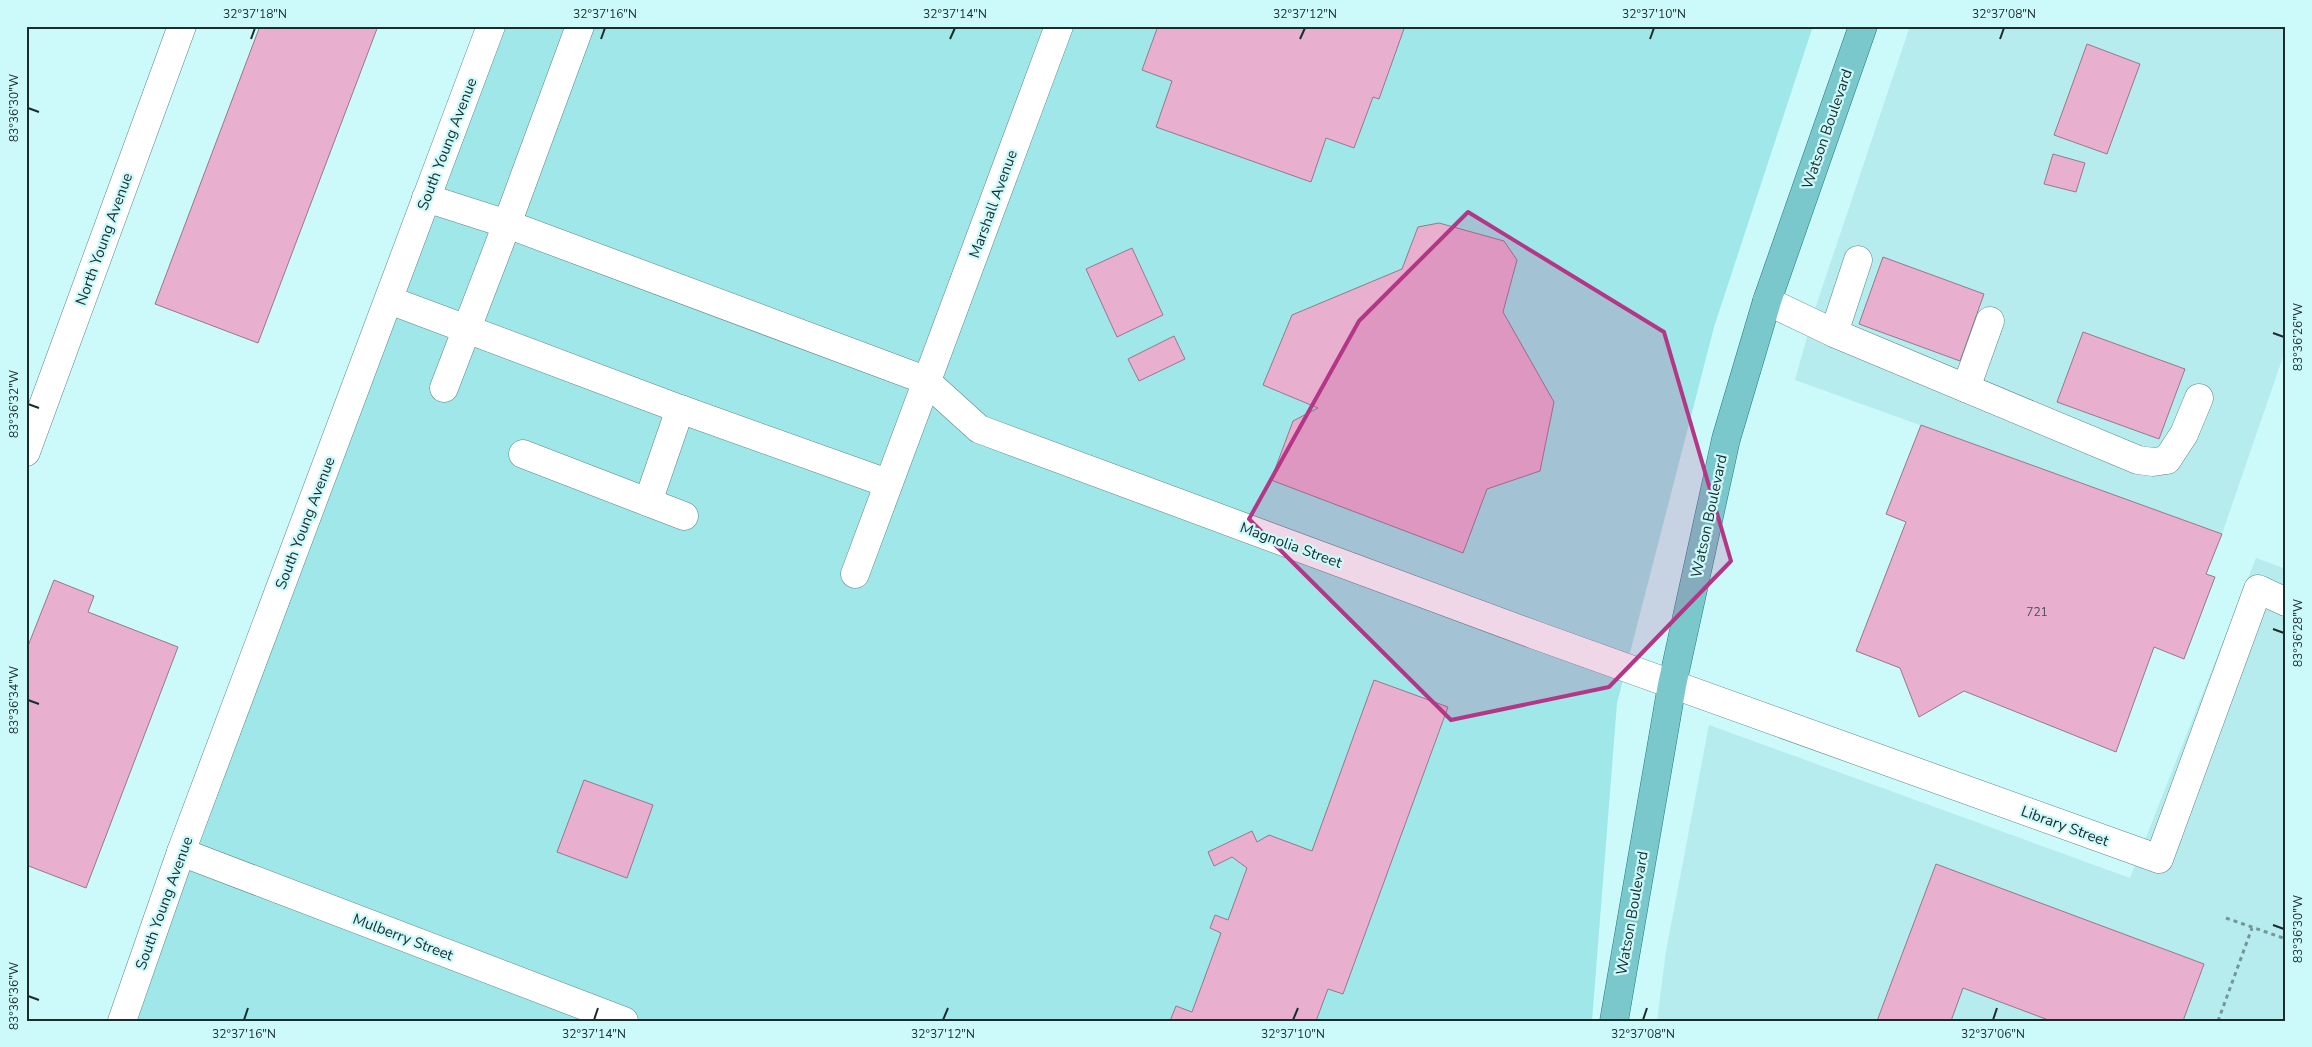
<svg xmlns="http://www.w3.org/2000/svg" width="2312" height="1047" viewBox="0 0 2312 1047" font-family="'Nunito Sans',sans-serif">
<rect width="100%" height="100%" fill="#ccf9fa"/>
<g fill="#b7ecee">
<path d="M1910,26H2286V348L2222,534L1795,380L1814,312Z"/>
<path d="M2256,558L2286,569V1021H1657L1666,951L1709,725L2130,878Z"/>
</g>
<path fill="#9fe7e9" d="M495,26H1813L1714,327L1617,703L1592,1021H130Z"/>
<g fill="#e9afcf" stroke="#977889">
<path d="M260,26H378L258,343L155,304Z"/>
<path d="M1158,26H1405L1379,99L1373,97L1354,148L1326,138L1311,182L1156,127L1172,81L1142,70Z"/>
<path d="M2087,44L2140,64L2107,154L2054,135Z"/>
<path d="M2053,154L2085,163L2076,192L2044,184Z"/>
<path d="M1439,223L1504,241L1517,260L1503,312L1554,402L1540,471L1487,489L1463,553L1271,480L1293,421L1318,408L1263,385L1292,315L1402,269L1418,227Z"/>
<path d="M1132,248L1163,315L1117,337L1086,269Z"/>
<path d="M1883,257L1984,294L1960,361L1859,324Z"/>
<path d="M2083,332L2185,369L2159,439L2057,402Z"/>
<path d="M1174,336L1185,359L1139,381L1128,359Z"/>
<path d="M1921,425L2222,534L2206,574L2215,577L2184,659L2154,647L2116,752L1964,691L1919,717L1900,668L1856,651L1906,522L1886,514Z"/>
<path d="M54,580L94,596L88,612L178,647L86,888L26,865V651Z"/>
<path d="M1374,680L1448,707L1343,994L1328,989L1316,1021H1170L1176,1006L1192,1012L1221,933L1210,928L1215,915L1228,920L1247,868L1232,857L1214,866L1208,852L1252,831L1257,842L1269,835L1312,851Z"/>
<path d="M584,780L653,805L627,878L557,852Z"/>
<path d="M1936,864L2204,964L2183,1021H2051L1963,988L1951,1021H1877Z"/>
</g>
<g fill="none" stroke-linecap="round" stroke-linejoin="round">
<defs>
<g id="minor">
<path d="M426,198L507,224L580,26"/>
<path d="M389,300L680,409L648,502"/>
<path d="M1767,301L1834,333L2138,460L2153,462L2167,460L2184,434L2199,398"/>
<path d="M1834,333L1858,260"/>
<path d="M444,388L507,224L925,380L979,429L1535,635L2159,859L2258,589L2286,602"/>
<path d="M1966,388L1990,321"/>
<path d="M680,409L887,483"/>
<path d="M26,452L182,26"/>
<path d="M523,454L684,516"/>
<path d="M855,574L1059,26"/>
<path d="M181,852L624,1021"/>
<path d="M122,1021L181,852L491,26"/>
</g>
<path id="major" d="M1614,1021L1672,685L1726,439L1767,301L1863,26"/>
</defs>
<use href="#minor" stroke="#5d8687" stroke-width="29"/>
<use href="#major" stroke="#1f7a7d" stroke-width="29"/>
<g stroke="#759596" stroke-width="3" stroke-dasharray="4 4" stroke-linecap="butt">
<path d="M2226,918L2286,939"/>
<path d="M2218,1021L2252,928"/>
</g>
<use href="#minor" stroke="#fff" stroke-width="28"/>
<use href="#major" stroke="#7ac8cb" stroke-width="28"/>
</g>
<path fill="#b33687" fill-opacity="0.2" stroke="#b33687" stroke-width="4" stroke-linejoin="round" d="M1468,212L1664,332L1731,561L1609,687L1451,720L1249,519L1359,321Z"/>
<path fill="none" stroke="#1b2c2d" stroke-width="2" d="M251,39L255,28M601,39L605,28M950,39L955,28M1300,39L1305,28M1650,39L1654,28M2000,39L2004,28M28,108L39,112M2273,333L2284,337M28,404L39,408M2273,629L2284,633M28,700L39,704M2273,925L2284,929M28,996L39,1000M244,1020L248,1008M594,1020L598,1008M943,1020L948,1008M1293,1020L1298,1008M1643,1020L1647,1008M1993,1020L1997,1008"/>
<g text-anchor="middle" stroke-width="4.5" stroke-linejoin="round" paint-order="stroke">
<g font-size="12" fill="#4e4d56">
<text x="2037" y="616">721</text>
</g>
<g font-size="15" fill="#1b2c2d" stroke="#ccf9fa">
<text transform="translate(1827 129) rotate(-71)" y="5">Watson Boulevard</text>
<text transform="translate(447 144) rotate(-69)" y="5">South Young Avenue</text>
<text transform="translate(993 204) rotate(-70)" y="5">Marshall Avenue</text>
<text transform="translate(104 239) rotate(-70)" y="5">North Young Avenue</text>
<text transform="translate(1709 516) rotate(-78)" y="5">Watson Boulevard</text>
<text transform="translate(305 523) rotate(-69)" y="5">South Young Avenue</text>
<text transform="translate(1291 545) rotate(20)" y="5">Magnolia Street</text>
<text transform="translate(2065 826) rotate(20)" y="5">Library Street</text>
<text transform="translate(164 903) rotate(-70)" y="5">South Young Avenue</text>
<text transform="translate(1632 913) rotate(-80)" y="5">Watson Boulevard</text>
<text transform="translate(403 937) rotate(21)" y="5">Mulberry Street</text>
</g>
</g>
<rect width="2312" height="1047" fill="none" stroke="#ccf9fa" stroke-width="55"/>
<rect x="28" y="28" width="2256" height="992" fill="none" stroke="#1b2c2d" stroke-width="2"/>
<g font-size="12" text-anchor="middle" fill="#1b2c2d">
<text x="255" y="18">32°37'18"N</text>
<text x="605" y="18">32°37'16"N</text>
<text x="955" y="18">32°37'14"N</text>
<text x="1305" y="18">32°37'12"N</text>
<text x="1654" y="18">32°37'10"N</text>
<text x="2004" y="18">32°37'08"N</text>
<text transform="translate(14 108) rotate(-90)" y="4">83°36'30"W</text>
<text transform="translate(2298 337) rotate(-90)" y="4">83°36'26"W</text>
<text transform="translate(14 404) rotate(-90)" y="4">83°36'32"W</text>
<text transform="translate(2298 633) rotate(-90)" y="4">83°36'28"W</text>
<text transform="translate(14 700) rotate(-90)" y="4">83°36'34"W</text>
<text transform="translate(2298 929) rotate(-90)" y="4">83°36'30"W</text>
<text transform="translate(14 996) rotate(-90)" y="4">83°36'36"W</text>
<text x="244" y="1038">32°37'16"N</text>
<text x="594" y="1038">32°37'14"N</text>
<text x="943" y="1038">32°37'12"N</text>
<text x="1293" y="1038">32°37'10"N</text>
<text x="1643" y="1038">32°37'08"N</text>
<text x="1993" y="1038">32°37'06"N</text>
</g>
</svg>
